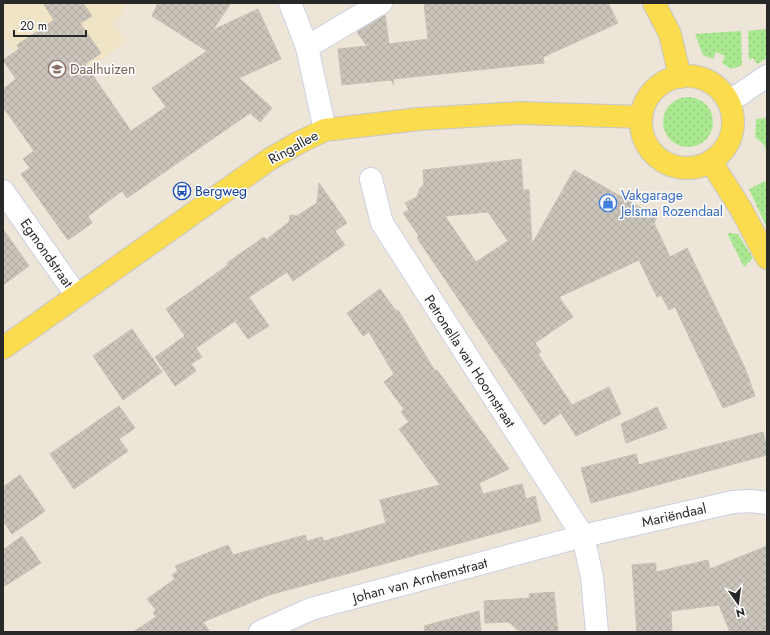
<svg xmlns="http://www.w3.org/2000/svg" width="770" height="635" viewBox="0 0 770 635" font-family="Jost,sans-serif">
<defs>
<pattern id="grass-dots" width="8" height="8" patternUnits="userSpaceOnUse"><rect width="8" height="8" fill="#a9e790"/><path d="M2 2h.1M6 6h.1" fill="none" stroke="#91c67c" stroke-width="1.8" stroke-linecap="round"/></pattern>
<pattern id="building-cross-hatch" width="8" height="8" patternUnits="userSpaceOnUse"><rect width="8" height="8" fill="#cac4bb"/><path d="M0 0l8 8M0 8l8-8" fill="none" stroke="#aea8a1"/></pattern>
</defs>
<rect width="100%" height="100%" fill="#ece5d8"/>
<path fill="#efe4c6" d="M3,3H126L122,15L113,22L127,42L46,96L3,37Z"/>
<g fill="url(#grass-dots)">
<path d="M767,29V58L757,64L753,58L749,60L748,31Z"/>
<path d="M741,31L742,65C731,70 732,70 722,63L725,56L716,52L713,59L703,55L695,34Z"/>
<circle cx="688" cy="122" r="25"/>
<path d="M767,118V152L764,145L755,137L756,119Z"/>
<path d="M765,181L767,185V228L749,189Z"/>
<path d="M729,233L738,234L753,258L744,267L728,235Z"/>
</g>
<g fill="url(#building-cross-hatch)" stroke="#c7c1b2" fill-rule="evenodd">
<path d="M43,3H83L92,16L80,23L101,53L85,64L131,131L166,107L152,88L207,51L152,16L158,3H231L213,30L258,9L281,59L239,78L272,108L260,122L250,113L127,198L122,191L88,216L92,223L68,240L21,174L30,168L23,159L34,151L3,107V89L16,79L3,60L19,49L17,45L54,20Z"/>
<path d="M424,3H608L618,23L543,57L544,63L393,79L394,85L391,80L342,85L338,49L367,46L357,32L385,15L389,44L428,39Z"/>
<path d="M521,159L523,190H529L532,244L574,170L657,217L654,223L670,257L687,248L745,368L755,396L723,408L675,307L669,310L661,295L657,297L639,260L559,297L573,317L535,343L541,352L538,354L572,405L609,387L621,414L576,436L561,413L544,425L417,238L419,236L403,213L409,210L405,203L417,197L420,188L424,184L423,170ZM488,212L508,241L476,262L445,216Z"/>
<path d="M319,183L347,223L335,231L345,245L293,281L287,272L249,297L269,326L248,339L235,321L196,348L202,357L191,364L196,371L175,386L155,357L185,336L166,309L228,265L227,263L264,237L266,240L289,222L290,215L297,216L317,203Z"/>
<path d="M3,229L29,266L3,285Z"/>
<path d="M380,289L396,311L398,310L435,371L437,370L509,469L479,483L483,494L522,484L526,499L535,496L541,521L269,595L203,622L210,632H133L156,617L153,613L156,610L147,599L175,579L172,575L178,571L175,566L228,545L233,555L305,535L307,541L322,537L324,541L386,523L380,500L440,485L399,429L409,422L401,412L404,409L384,382L394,374L369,332L363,336L347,313Z"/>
<path d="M132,329L162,372L123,400L93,356Z"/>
<path d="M119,406L135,428L119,439L128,451L74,489L50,454Z"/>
<path d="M657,407L667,428L626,443L621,424Z"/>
<path d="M763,432L767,448V455L591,503L581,468L636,454L639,465Z"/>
<path d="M20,475L45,511L12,534L3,521V487Z"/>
<path d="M22,536L41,563L3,587V550Z"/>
<path d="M767,546V632H730L719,605L671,611L672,632H637L632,565L656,563V572L708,560L710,569Z"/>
<path d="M554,592L558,632H520L509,622L485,623L484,601L530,598L529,594Z"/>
<path d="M479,611L481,632H425L424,626Z"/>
</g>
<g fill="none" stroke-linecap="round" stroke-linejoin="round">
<defs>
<g id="minor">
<path d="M290,3L307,47L325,130"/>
<path d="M307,47L381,3"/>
<path d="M728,100L739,95L767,76"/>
<path d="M371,179L382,223L583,536L592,577L597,632"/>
<path d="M3,191L77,296"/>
<path d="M260,632L311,609L583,536L733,502L750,501L767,503"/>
</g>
<g id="major">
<path d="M654,3L670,34L680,77"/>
<circle cx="687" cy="122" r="46"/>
<path d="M711,162L741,209L767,258"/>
<path d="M3,348L270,159L298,143L325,130L419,119L520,113L641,117"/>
</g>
</defs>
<use href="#minor" stroke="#cdd0e3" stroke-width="24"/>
<use href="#major" stroke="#c7c7c7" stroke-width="24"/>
<use href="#minor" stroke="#fff" stroke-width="22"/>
<use href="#major" stroke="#fbdc4e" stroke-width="22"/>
</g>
<defs>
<symbol id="school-ring" viewBox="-11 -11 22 22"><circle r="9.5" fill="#fff" stroke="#8d6e63" stroke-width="1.5"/><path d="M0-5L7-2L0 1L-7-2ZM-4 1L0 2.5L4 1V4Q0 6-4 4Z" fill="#8d6e63"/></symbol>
<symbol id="bus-ring" viewBox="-11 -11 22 22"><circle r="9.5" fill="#fff" stroke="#1a4fb4" stroke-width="1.5"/><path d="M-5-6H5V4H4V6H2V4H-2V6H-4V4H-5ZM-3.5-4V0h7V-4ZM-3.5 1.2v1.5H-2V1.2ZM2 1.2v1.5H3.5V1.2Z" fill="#1a4fb4"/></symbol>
<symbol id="shop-ring" viewBox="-11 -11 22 22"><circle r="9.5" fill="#fff" stroke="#3f7fe0" stroke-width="1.5"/><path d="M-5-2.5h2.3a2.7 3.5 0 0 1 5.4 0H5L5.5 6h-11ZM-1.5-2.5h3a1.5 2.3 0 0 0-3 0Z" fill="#3f7fe0"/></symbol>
</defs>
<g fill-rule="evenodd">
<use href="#school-ring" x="47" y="59" width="20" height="20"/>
<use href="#bus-ring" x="172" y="181" width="20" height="20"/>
<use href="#shop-ring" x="598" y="193" width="20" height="20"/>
</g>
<g text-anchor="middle" stroke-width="3" stroke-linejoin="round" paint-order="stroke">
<g font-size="14" fill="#785e54" stroke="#fff" text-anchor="start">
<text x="70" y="74">Daalhuizen</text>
</g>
<g font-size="14" fill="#282828" stroke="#fff">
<text transform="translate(293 147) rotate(-29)" y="5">Ringallee</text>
<text transform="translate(47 253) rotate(55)" y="5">Egmondstraat</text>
<text transform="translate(470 361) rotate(57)" y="5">Petronella van Hoornstraat</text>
<text transform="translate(674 515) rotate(-13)" y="5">Mariëndaal</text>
<text transform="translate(420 580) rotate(-15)" y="5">Johan van Arnhemstraat</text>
</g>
<g font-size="14" fill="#164399" stroke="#fff" text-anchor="start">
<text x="195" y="196">Bergweg</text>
</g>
<g font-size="14" fill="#366cbe" stroke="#fff" text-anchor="start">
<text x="621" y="200">Vakgarage<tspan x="621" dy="16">Jelsma Rozendaal</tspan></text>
</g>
</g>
<rect width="770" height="635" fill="none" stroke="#282828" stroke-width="8"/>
<g transform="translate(738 603) rotate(166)" stroke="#ffffff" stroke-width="3" paint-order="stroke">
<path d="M0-3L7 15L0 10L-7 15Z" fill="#282828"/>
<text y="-6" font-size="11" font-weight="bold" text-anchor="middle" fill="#282828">N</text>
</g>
<path d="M14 30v6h72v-6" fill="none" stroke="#282828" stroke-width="2"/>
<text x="20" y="30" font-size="12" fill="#282828" stroke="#ffffff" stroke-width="3" paint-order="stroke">20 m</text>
</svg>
